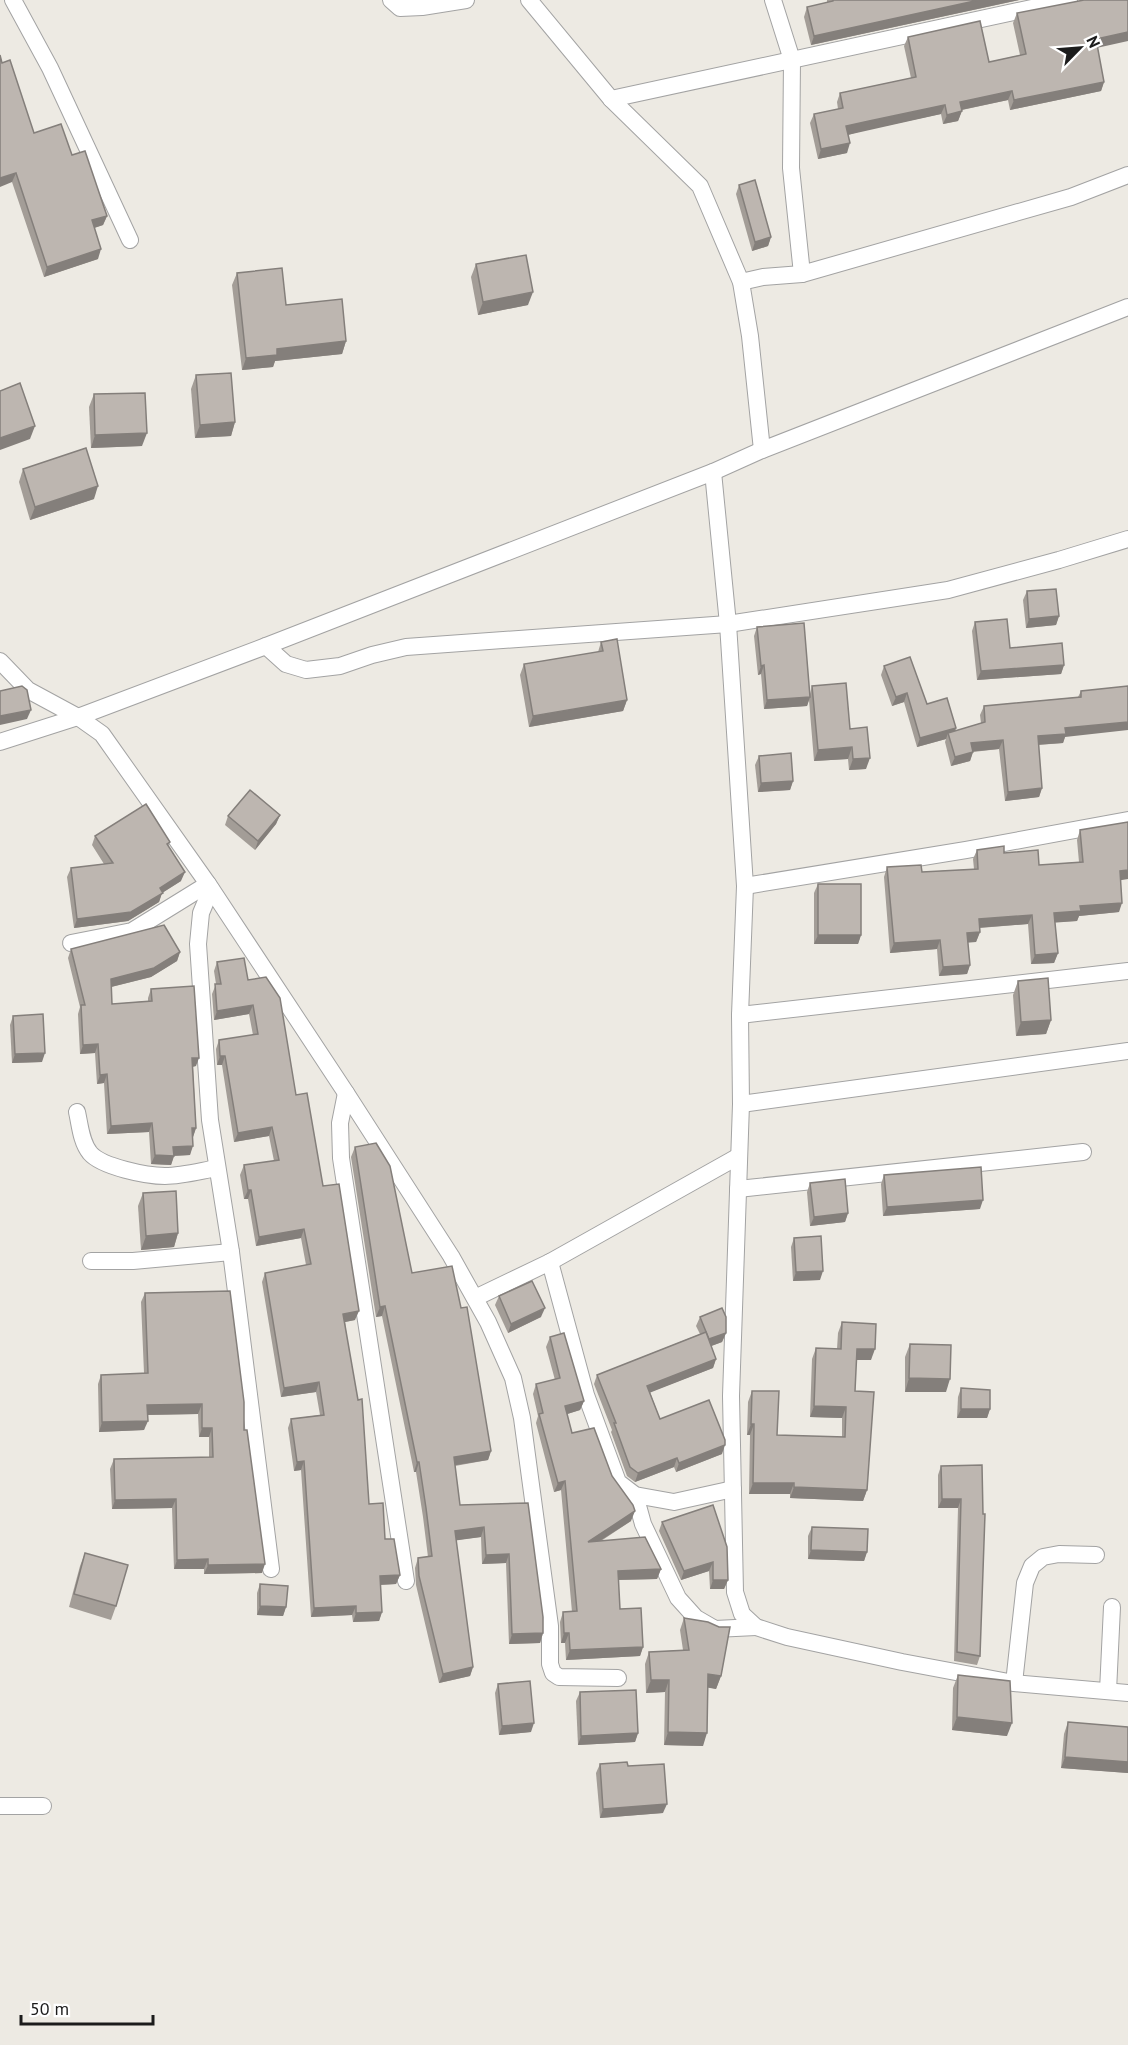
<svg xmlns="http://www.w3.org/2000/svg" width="1128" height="2045" viewBox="0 0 1128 2045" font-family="'PT Sans',sans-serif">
<rect width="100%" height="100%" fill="#edeae3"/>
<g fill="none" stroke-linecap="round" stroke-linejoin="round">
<defs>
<g id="minor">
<path d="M13,0L50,68L130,240"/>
<path d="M391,0L400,8L422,7L466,0"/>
<path d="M529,0L611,99L700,186L741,282L750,336L762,450"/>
<path d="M773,0L792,60L791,168L802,274"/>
<path d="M611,99L1069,0"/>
<path d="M741,282L763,277L802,274L1071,197L1128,175"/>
<path d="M713,472L728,624L745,886L740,1015L741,1104L731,1396L735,1592L742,1614L756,1627L787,1637L902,1662L1014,1683L1128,1693"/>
<path d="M266,646L286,664L306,670L340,666L372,655L406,647L728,624L948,590L1059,560L1128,539"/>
<path d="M0,661L28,690L78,717L102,734L208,884L346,1093L451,1256L488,1322L513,1378L522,1418L550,1626V1664L553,1673L559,1677L618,1678"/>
<path d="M0,742L78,717L266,646L713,472L762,450L1128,307"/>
<path d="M745,886L966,850L1128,820"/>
<path d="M211,889L201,913L198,944L210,1120L231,1252L271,1569"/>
<path d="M71,943L132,931L208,884"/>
<path d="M740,1015L1128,971"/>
<path d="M346,1093L340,1123L341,1158L406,1581"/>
<path d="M741,1104L1128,1051"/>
<path d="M77,1112C80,1125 81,1142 90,1153C102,1167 147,1176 165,1176C182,1176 200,1171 217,1168"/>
<path d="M738,1189L1083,1152"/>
<path d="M91,1261H133L231,1252"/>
<path d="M550,1262L586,1395L618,1482L635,1495L674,1502L733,1489"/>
<path d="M475,1298L550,1262L739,1156"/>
<path d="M635,1495L643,1524L678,1598L696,1618L715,1629L756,1627"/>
<path d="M1014,1683L1025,1583L1032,1566L1043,1557L1059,1554L1096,1555"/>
<path d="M1108,1691L1112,1607"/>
<path d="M0,1806H43"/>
</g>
</defs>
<use href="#minor" stroke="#a3a3a3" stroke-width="18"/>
<use href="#minor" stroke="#fff" stroke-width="16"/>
</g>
<g fill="#a39d97">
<path d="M827,0H1019L811,45L804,17L807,7L827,3Z"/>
<path d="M1017,13L1097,48L1104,82L1101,91L1010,110L1008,100L962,110L958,121L943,124L941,114L865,130L848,135L847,153L818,159L810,123L814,114L838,109L837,102L840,93L911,78L904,46L908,37L989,62L1020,55L1013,23Z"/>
<path d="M2,63L34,133L72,155L107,216L103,225L94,228L98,259L44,277L12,182Z"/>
<path d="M739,185L771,237L768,246L752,251L736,194Z"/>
<path d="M476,264L528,305L478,315L471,277Z"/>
<path d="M237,273L286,305L346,341L342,354L275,361L273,367L242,370L232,285Z"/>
<path d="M196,375L235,422L231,436L195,438L191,389Z"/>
<path d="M94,394L142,446L91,448L89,407Z"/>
<path d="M23,469L94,499L30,520L19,482Z"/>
<path d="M1027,591L1059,616L1056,625L1026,628L1023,600Z"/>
<path d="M975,622L1010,648L1064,665L1061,674L977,680L972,631Z"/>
<path d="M757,627L810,694L812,686L850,729L866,769L849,770L848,759L814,761L809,700L807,706L764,709L761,674L758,675L754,636Z"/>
<path d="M601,642L627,700L623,711L529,727L520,675L524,664L598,652Z"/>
<path d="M884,666L956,728L955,731L981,723L980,715L984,706L1078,697L1081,691L1128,686L1065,737L1063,743L1038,745L1042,788L1039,797L1005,801L999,749L973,752L970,761L951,766L945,742L946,739L917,747L904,702L892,706L881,675Z"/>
<path d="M759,756L793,781L790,790L758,792L755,765Z"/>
<path d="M280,815L276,824L255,850L225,825L228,816Z"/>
<path d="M1080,830L1121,880L1119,912L1079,916L1077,921L1055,922L1058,953L1054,963L1031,964L1028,924L980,928V932L976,942H968L970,965L967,974L939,976L937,949L890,953L884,877L887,867L922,872L974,869L973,859L977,850L1004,853L1039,865L1079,862L1077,840Z"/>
<path d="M95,836L170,842L168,846L181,881L162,893L159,902L128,921L74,928L67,877L71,868L104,864L92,845Z"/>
<path d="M818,884L861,935L858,944H814V893Z"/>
<path d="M71,949L180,952L177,961L151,977L111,987L112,1004L148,1001V998L151,989L196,1066L193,1067L196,1128L193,1137L190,1155L174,1156L171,1165L151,1164L149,1132L107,1134L104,1083L97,1084L95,1053L80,1054L78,1014L80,1007L68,958Z"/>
<path d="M217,962L248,980L296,1095L323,1186L355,1320L345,1322L369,1504L385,1539L400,1575L396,1584L380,1585L382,1612L379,1621L353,1622L352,1615L311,1617L301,1470L294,1471L288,1428L291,1419L320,1415L316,1392L281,1397L262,1282L265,1273L306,1265L301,1238L256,1246L248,1199H244L240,1175L244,1165L274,1161L269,1136L234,1142L222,1065H217L216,1049L219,1040L253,1035L249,1014L214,1020L212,994L216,984L214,971Z"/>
<path d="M1018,981L1051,1020L1046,1034L1016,1036L1013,995Z"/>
<path d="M13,1016L42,1062L12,1063L10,1025Z"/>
<path d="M355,1147L491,1451L488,1460L455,1466L460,1505L528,1503L543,1633L540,1643L509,1644L506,1563L482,1564L481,1537L456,1540L473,1667L470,1676L439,1683L416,1585L415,1568L418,1558L428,1557L423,1517L416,1472H414L382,1316L376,1317L351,1157Z"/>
<path d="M884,1175L980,1209L883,1216L881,1184Z"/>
<path d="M810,1183L848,1213L845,1222L810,1226L807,1192Z"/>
<path d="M143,1193L178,1233L174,1247L141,1250L138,1206Z"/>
<path d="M794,1238L820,1280L793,1281L791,1247Z"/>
<path d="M145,1293L244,1430L262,1573L204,1574V1569H174L172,1508L112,1509L110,1469L114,1459L209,1457V1437H199L198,1414L147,1415L144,1430L99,1432L98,1384L101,1375L144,1373L141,1302Z"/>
<path d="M499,1296L541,1317L508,1333L495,1305Z"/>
<path d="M700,1317L726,1333L722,1342L711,1346L716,1359L713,1368L650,1392L660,1419L722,1454L676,1472L674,1467L635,1482L627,1476L611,1432L612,1430L594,1384L597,1375L700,1334L696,1326Z"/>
<path d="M842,1322L871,1360H856L855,1391L867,1490L863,1501L790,1498V1494H749L750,1435H747L748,1402L752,1391L777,1435L842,1437V1418L810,1417L812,1359L816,1348L837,1349L838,1333Z"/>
<path d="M550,1337L584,1401L580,1410L567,1414L572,1433L612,1476L631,1521L601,1541L661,1569L657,1579L618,1580L620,1609L643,1647L640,1656L566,1660L565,1643H561L560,1622L563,1612H572L561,1490L554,1492L536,1423L538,1416L533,1394L536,1384L555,1380L546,1347Z"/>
<path d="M910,1344L946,1392H905V1357Z"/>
<path d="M961,1388L990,1409L987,1418H957L958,1397Z"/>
<path d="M941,1466L983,1514L980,1656L977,1665L954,1661L958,1508H938V1475Z"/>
<path d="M713,1505L728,1580L724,1589H710L709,1571L681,1580L659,1531L662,1522Z"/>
<path d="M812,1527L867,1552L864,1561L808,1559V1536Z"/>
<path d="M85,1553L116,1606L111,1620L69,1607L80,1566Z"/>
<path d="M260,1584L286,1607L283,1616L257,1615V1593Z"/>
<path d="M684,1618L721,1676L716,1689L708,1687L703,1746L664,1745L665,1692L646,1693L645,1664L649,1652L683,1650L680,1630Z"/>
<path d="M958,1675L1007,1736L952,1730L953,1688Z"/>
<path d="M498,1684L531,1732L499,1735L495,1693Z"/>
<path d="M580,1692L638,1733L635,1742L578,1745L576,1701Z"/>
<path d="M1068,1722L1128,1727V1773L1061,1768L1064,1734Z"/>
<path d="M600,1764L628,1766L663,1813L600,1818L596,1773Z"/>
</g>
<g fill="#847f7b">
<path d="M979,0H1019L811,45L814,36Z"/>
<path d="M1128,32V41L1092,49L1096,39Z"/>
<path d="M1104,82L1101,91L1010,110L1014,100Z"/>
<path d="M1012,91L1008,100L956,111L960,102Z"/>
<path d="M945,105L941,114L843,136L846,126Z"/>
<path d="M962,111L958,121L943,124L947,115Z"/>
<path d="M850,143L847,153L818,159L821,149Z"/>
<path d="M16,173L12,182L0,187V178Z"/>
<path d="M107,216L103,225L88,230L92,220Z"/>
<path d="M771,237L768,246L752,251L755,242Z"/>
<path d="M101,249L98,259L44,277L47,267Z"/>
<path d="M533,292L528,305L478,315L483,302Z"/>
<path d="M346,341L342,354L275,361L273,367L242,370L246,358L277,349Z"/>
<path d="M235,422L231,436L195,438L200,425Z"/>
<path d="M35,426L30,439L0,450V438Z"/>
<path d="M147,433L142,446L91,448L95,435Z"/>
<path d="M98,486L94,499L30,520L35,507Z"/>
<path d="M1059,616L1056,625L1026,628L1029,619Z"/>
<path d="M764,665L761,674L758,675L761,666Z"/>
<path d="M1064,665L1061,674L977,680L981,671Z"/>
<path d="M907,693L904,702L892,706L896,697Z"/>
<path d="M810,697L807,706L764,709L767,700Z"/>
<path d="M627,700L623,711L529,727L533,716Z"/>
<path d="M31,710L27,719L0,725V716Z"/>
<path d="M1128,722V730L1065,737L1063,743L1034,745L1038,736L1065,728Z"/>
<path d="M956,728L953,737L948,733L946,739L917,747L920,738Z"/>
<path d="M1003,740L999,749L967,752L971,743Z"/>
<path d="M852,747L848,759L814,761L818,750Z"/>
<path d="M973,752L970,761L951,766L955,757Z"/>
<path d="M870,758L866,769L849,770L853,759Z"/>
<path d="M793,781L790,790L758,792L761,783Z"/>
<path d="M1042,788L1039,797L1005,801L1008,792Z"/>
<path d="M280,815L276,824L255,850L258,841Z"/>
<path d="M1128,870V879L1116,881L1120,871Z"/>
<path d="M185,872L181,881L162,893L159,902L128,921L74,928L77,919L160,888Z"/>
<path d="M1122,903L1119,912L1079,916L1077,921L1050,923L1054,913L1080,906Z"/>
<path d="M1032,915L1028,924L975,928L979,919Z"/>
<path d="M980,932L976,942L964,943L967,933Z"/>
<path d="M818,935H861L858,944H814Z"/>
<path d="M940,940L937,949L890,953L894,943Z"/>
<path d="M180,952L177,961L151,977L107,988L111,979Z"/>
<path d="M1058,953L1054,963L1031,964L1035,955Z"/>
<path d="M970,965L967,974L939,976L943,967Z"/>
<path d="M253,1005L249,1014L214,1020L217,1011Z"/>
<path d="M1051,1020L1046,1034L1016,1036L1021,1022Z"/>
<path d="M98,1044L95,1053L80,1054L83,1045Z"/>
<path d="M45,1053L42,1062L12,1063L15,1054Z"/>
<path d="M220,1056H225L222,1065H217Z"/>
<path d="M192,1058H199L196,1066L189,1067Z"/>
<path d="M107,1074L104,1083L97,1084L100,1075Z"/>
<path d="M152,1123L149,1132L107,1134L111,1126Z"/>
<path d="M272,1127L269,1136L234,1142L238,1133Z"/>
<path d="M192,1128H196L193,1137Z"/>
<path d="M193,1146L190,1155L170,1156H174L171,1165L151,1164L155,1155L173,1147Z"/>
<path d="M248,1190H251L248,1199H244Z"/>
<path d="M983,1200L980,1209L883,1216L887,1207Z"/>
<path d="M848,1213L845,1222L810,1226L814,1217Z"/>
<path d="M304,1229L301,1238L256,1246L259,1237Z"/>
<path d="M178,1233L174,1247L141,1250L146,1236Z"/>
<path d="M823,1271L820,1280L793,1281L796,1272Z"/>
<path d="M385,1306L382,1316L376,1317L380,1307Z"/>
<path d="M545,1308L541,1317L508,1333L511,1324Z"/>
<path d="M359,1311L355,1320L340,1323L343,1314Z"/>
<path d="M726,1333L722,1342L706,1348L709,1339Z"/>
<path d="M857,1349H875L871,1360H853Z"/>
<path d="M716,1359L713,1368L644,1395L647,1386Z"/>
<path d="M909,1378L950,1379L946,1392H905Z"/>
<path d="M319,1382L316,1392L281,1397L284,1388Z"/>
<path d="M584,1401L580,1410L561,1416L565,1406Z"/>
<path d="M202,1404L198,1414L143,1415L147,1405Z"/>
<path d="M814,1406L846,1407L842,1418L810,1417Z"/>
<path d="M961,1409H990L987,1418H957Z"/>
<path d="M148,1421L144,1430L99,1432L102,1422Z"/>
<path d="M751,1424H754L750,1435H747Z"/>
<path d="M202,1428H212L209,1437H199Z"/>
<path d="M725,1445L722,1454L676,1472L679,1463Z"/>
<path d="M491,1451L488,1460L450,1466L454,1457Z"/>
<path d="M677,1458L674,1467L635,1482L638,1473Z"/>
<path d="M304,1461L301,1470L294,1471L297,1462Z"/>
<path d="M417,1462H419L416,1472H414Z"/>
<path d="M565,1481L561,1490L554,1492L558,1483Z"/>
<path d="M753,1483H794L790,1494H749Z"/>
<path d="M794,1487L867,1490L863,1501L790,1498Z"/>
<path d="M176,1499L172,1508L112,1509L115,1500Z"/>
<path d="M942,1499H961L958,1508H938Z"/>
<path d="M635,1511L631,1521L584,1551L588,1542Z"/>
<path d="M484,1527L481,1537L452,1541L455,1531Z"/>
<path d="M811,1550L867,1552L864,1561L808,1559Z"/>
<path d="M509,1554L506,1563L482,1564L486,1555Z"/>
<path d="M208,1559L204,1569H174L177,1560Z"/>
<path d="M713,1562L709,1571L681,1580L684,1571Z"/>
<path d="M265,1564L262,1573L204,1574L208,1565Z"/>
<path d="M661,1569L657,1579L614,1580L618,1571Z"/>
<path d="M400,1575L396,1584L377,1585L380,1576Z"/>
<path d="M713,1580H728L724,1589H710Z"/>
<path d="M260,1606L286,1607L283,1616L257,1615Z"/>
<path d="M356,1606L352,1615L311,1617L314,1608Z"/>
<path d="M382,1612L379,1621L353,1622L356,1613Z"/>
<path d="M543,1633L540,1643L509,1644L512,1634Z"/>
<path d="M564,1633H569L565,1643H561Z"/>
<path d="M643,1647L640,1656L566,1660L570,1650Z"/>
<path d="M473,1667L470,1676L439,1683L443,1674Z"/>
<path d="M708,1674L721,1676L716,1689L704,1687Z"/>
<path d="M651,1680H669L665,1692L646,1693Z"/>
<path d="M957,1717L1012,1723L1007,1736L952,1730Z"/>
<path d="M534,1723L531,1732L499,1735L502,1726Z"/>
<path d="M668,1732L707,1733L703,1746L664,1745Z"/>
<path d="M638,1733L635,1742L578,1745L581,1736Z"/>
<path d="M1065,1757L1128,1762V1773L1061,1768Z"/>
<path d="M667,1804L663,1813L600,1818L603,1809Z"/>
</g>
<g fill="#bdb6b0" stroke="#847f7b" stroke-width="1.5">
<path d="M833,0H979L814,36L807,7L833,1Z"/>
<path d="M1084,0H1128V32L1096,39L1104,82L1014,100L1012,91L960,102L962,111L947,115L945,105L869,121L846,126L850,143L821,149L814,114L843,108L840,93L916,77L908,37L980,21L989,62L1026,54L1017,13Z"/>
<path d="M0,55L2,63L10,60L34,133L61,124L72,155L85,151L107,216L92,220L101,249L47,267L16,173L0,178Z"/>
<path d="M755,180L771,237L755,242L739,185Z"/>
<path d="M526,255L533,292L483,302L476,264Z"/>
<path d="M282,268L286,305L342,299L346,341L277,349V355L246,358L237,273Z"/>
<path d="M231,373L235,422L200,425L196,375Z"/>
<path d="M20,383L35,426L0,438V391Z"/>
<path d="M145,393L147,433L95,435L94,394Z"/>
<path d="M86,448L98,486L35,507L23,469Z"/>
<path d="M1056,589L1059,616L1029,619L1027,591Z"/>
<path d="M1007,619L1010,648L1062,643L1064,665L981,671L975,622Z"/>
<path d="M804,623L810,697L767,700L764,665L761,666L757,627Z"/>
<path d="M617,639L627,700L533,716L524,664L603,651L601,642Z"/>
<path d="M910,657L927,704L947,698L956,728L920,738L907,693L896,697L884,666Z"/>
<path d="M846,683L850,729L867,727L870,758L853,759L852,747L818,750L812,686Z"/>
<path d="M22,686L27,690L31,710L0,716V691Z"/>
<path d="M1128,686V722L1065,728L1066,734L1038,736L1042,788L1008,792L1003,740L971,743L973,752L955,757L948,733L985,722L984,706L1081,697V691Z"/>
<path d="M791,753L793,781L761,783L759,756Z"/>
<path d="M250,790L280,815L258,841L228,816Z"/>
<path d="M146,804L170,842L167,844L185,872L160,888L163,893L131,912L77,919L71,868L113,863L95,836Z"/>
<path d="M1128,822V870L1120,871L1122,903L1080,906L1081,911L1054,913L1058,953L1035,955L1032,915L979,919L980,932L967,933L970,965L943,967L940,940L894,943L887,867L921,865L922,872L978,869L977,850L1004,846V853L1038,850L1039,865L1083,862L1080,830Z"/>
<rect x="818" y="884" width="43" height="51"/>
<path d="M164,925L180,952L154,968L111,979L112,1004L152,1001L151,989L194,986L199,1058H192L196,1128H192L193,1146L173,1147L174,1156L155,1155L152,1123L111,1126L107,1074L100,1075L98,1044L83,1045L81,1005H85L71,949Z"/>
<path d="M244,958L248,980L266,977L280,998L296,1095L307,1093L323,1186L339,1184L359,1311L343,1314L358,1400L362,1399L369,1504L383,1503L385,1539H394L400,1575L380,1576L382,1612L356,1613V1606L314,1608L304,1461L297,1462L291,1419L324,1415L319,1382L284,1388L265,1273L311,1264L304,1229L259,1237L251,1190H248L244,1165L279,1160L272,1127L238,1133L225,1056H220L219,1040L258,1034L253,1005L217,1011L215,984H221L217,962Z"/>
<path d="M1048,978L1051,1020L1021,1022L1018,981Z"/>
<path d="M43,1014L45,1053L15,1054L13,1016Z"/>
<path d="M376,1143L390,1166L412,1273L452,1266L461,1308L467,1307L491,1451L454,1457L460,1505L528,1503L543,1617V1633L512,1634L509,1554L486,1555L484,1527L455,1531L473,1667L443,1674L419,1576L418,1558L432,1556L426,1508L419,1462H417L385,1306L380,1307L355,1147Z"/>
<path d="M981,1167L983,1200L887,1207L884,1175Z"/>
<path d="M845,1179L848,1213L814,1217L810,1183Z"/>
<path d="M176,1191L178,1233L146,1236L143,1193Z"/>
<path d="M821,1236L823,1271L796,1272L794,1238Z"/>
<path d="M532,1281L545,1308L511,1324L499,1296Z"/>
<path d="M230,1291L244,1402V1430H247L265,1564L208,1565V1559L177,1560L176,1499L115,1500L114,1459L213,1457L212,1428H202V1404L147,1405L148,1421L102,1422L101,1375L148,1373L145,1293Z"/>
<path d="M722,1308L726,1317V1333L709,1339L700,1317Z"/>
<path d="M842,1322L876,1324L875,1349H857L855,1391L874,1392L867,1490L794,1487V1483H753L754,1424H751L752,1391H779L777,1435L845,1437L846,1407L814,1406L816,1348L841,1349Z"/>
<path d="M706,1332L716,1359L647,1386L660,1419L709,1400L725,1440V1445L679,1463L677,1458L638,1473L630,1467L614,1423H616L597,1375Z"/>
<path d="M564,1333L584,1401L565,1406L572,1433L594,1428L612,1476L633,1505L635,1511L588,1542L645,1537L661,1569L618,1571L620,1609L641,1608L643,1647L570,1650L569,1633H564L563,1612L577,1611L565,1481L558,1483L539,1414L543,1413L536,1384L560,1378L550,1337Z"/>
<path d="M910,1344L951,1345L950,1379L909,1378Z"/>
<path d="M961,1388L990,1390V1409H961Z"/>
<path d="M982,1465L983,1514H985L980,1656L957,1652L961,1499H942L941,1466Z"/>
<path d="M713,1505L727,1547L728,1580H713V1562L684,1571L662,1522Z"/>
<path d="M812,1527L868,1529L867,1552L811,1550Z"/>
<path d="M85,1553L128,1565L116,1606L74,1594Z"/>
<path d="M260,1584L288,1586L286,1607L260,1606Z"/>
<path d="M684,1618L708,1622L719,1627H730L721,1676L708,1674L707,1733L668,1732L669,1680H651L649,1652L689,1650Z"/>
<path d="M958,1675L1010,1681L1012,1723L957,1717Z"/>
<path d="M530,1681L534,1723L502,1726L498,1684Z"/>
<path d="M636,1690L638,1733L581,1736L580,1692Z"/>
<path d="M1068,1722L1128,1727V1762L1065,1757Z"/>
<path d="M627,1762L628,1766L664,1764L667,1804L603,1809L600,1764Z"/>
</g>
<g transform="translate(1080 48) rotate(65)" stroke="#ffffff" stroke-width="4.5" paint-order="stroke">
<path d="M0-4.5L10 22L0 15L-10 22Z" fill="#1c1c1c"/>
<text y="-9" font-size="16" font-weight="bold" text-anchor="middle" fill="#1c1c1c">N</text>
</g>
<path d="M21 2015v9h132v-9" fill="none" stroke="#1c1c1c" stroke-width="3"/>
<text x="30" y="2015" font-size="18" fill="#1c1c1c" stroke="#ffffff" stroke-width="4.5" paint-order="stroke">50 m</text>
</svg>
